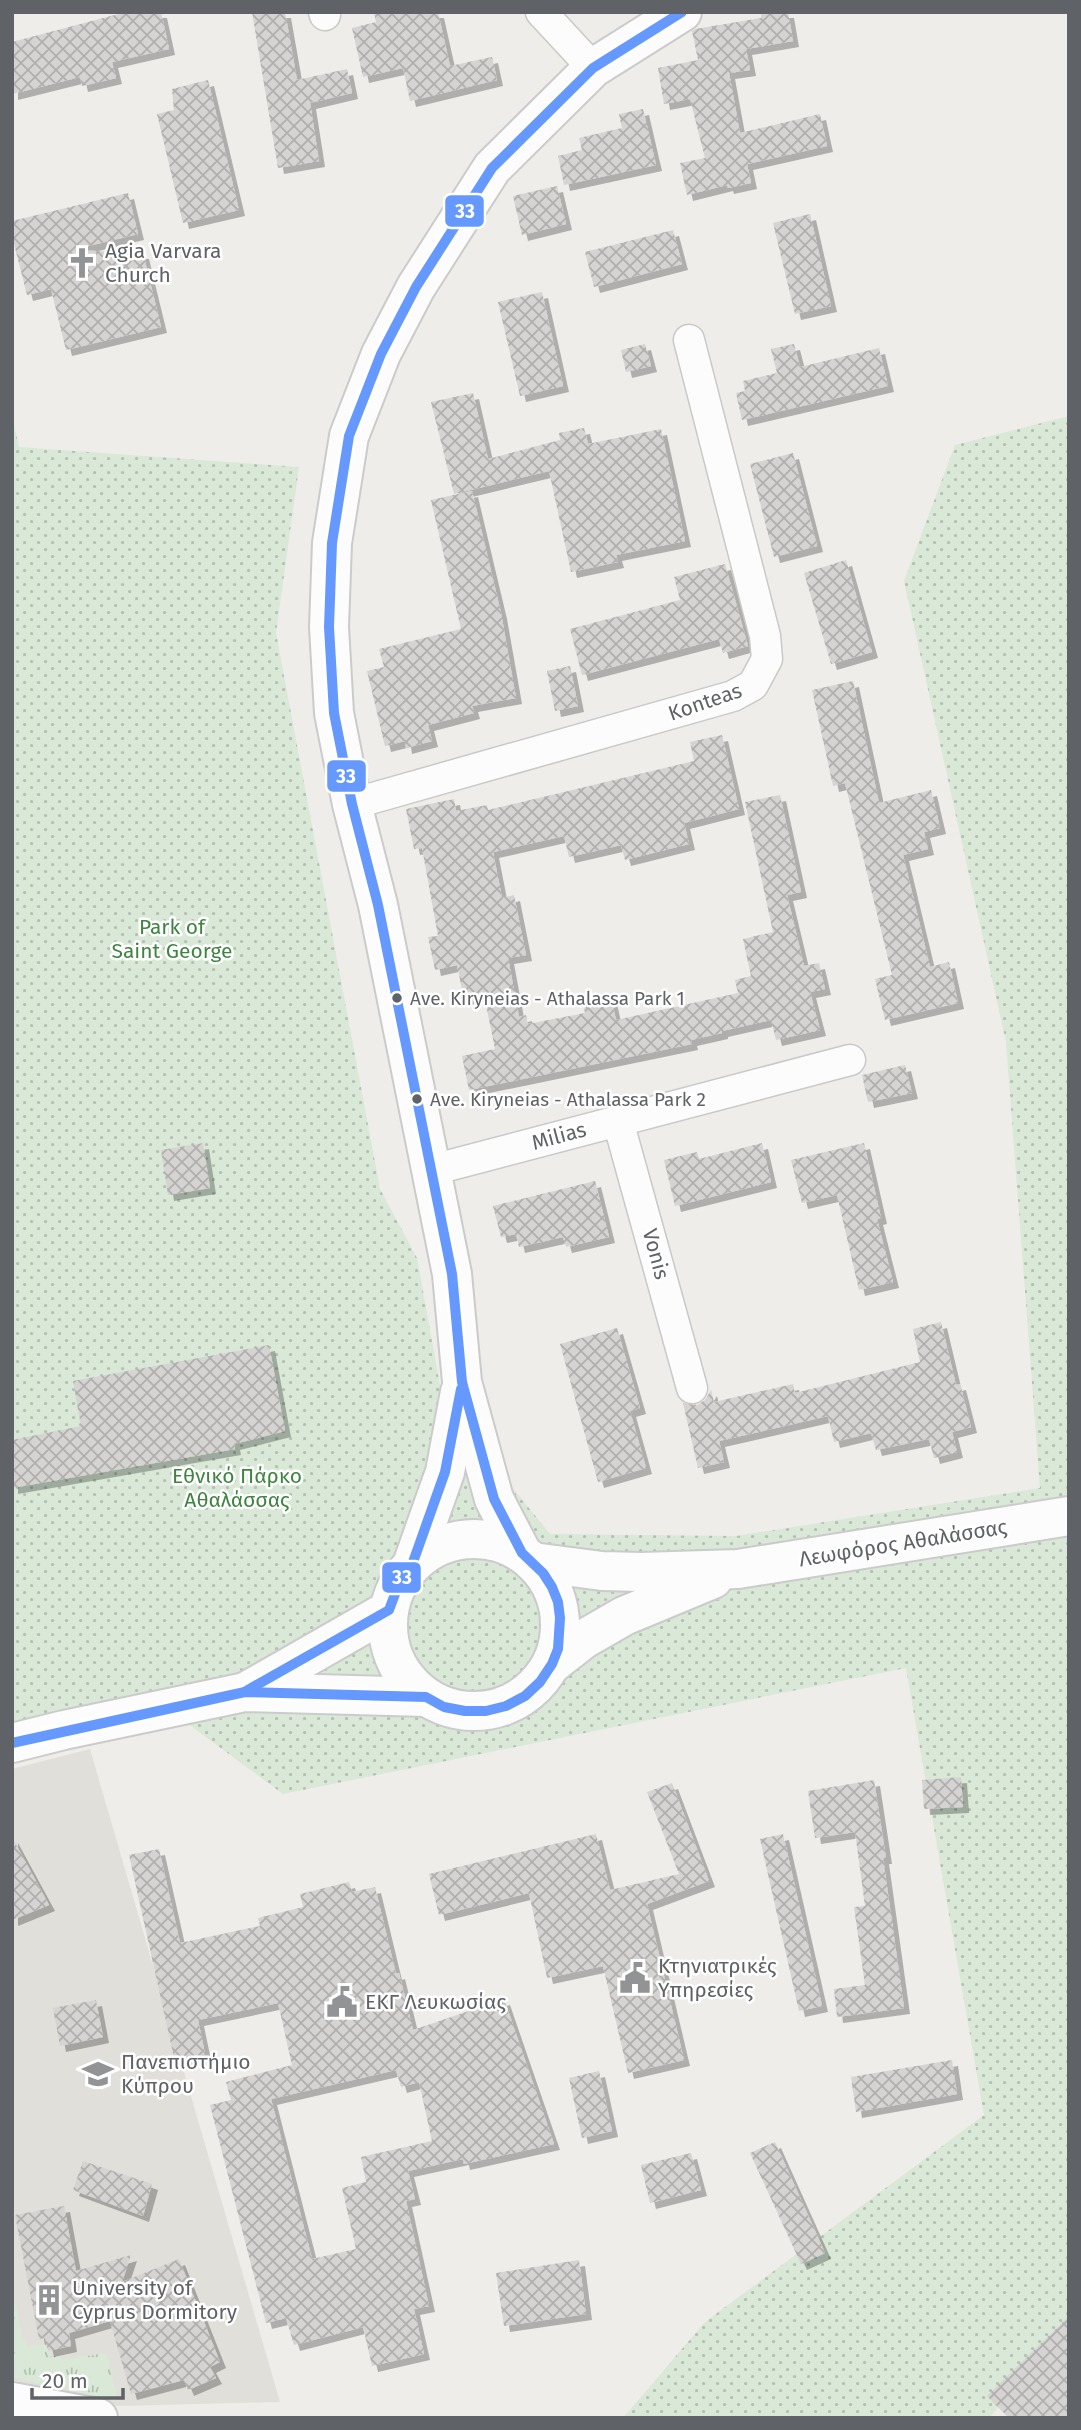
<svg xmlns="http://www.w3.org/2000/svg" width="1081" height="2430" viewBox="0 0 1081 2430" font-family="'Fira Sans',sans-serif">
<defs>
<pattern id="grass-tufts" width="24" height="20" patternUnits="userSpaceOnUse" patternTransform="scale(1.75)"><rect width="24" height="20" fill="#d9e8d7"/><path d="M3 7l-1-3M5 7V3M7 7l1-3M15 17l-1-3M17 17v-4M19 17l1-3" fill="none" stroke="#b3bfb2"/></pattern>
<pattern id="park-dots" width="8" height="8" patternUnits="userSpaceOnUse" patternTransform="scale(1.75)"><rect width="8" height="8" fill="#d9e8d7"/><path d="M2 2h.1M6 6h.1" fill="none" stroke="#b3bfb2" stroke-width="1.8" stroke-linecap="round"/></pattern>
<pattern id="building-cross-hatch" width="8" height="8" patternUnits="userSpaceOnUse" patternTransform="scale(1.75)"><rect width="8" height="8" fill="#d5d4d2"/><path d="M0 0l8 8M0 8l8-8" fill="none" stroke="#b0afae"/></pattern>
<filter id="shadow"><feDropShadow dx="6" dy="6" stdDeviation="0" flood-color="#0004"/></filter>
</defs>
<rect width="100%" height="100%" fill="#eeedea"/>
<path fill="#e1dfda" d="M90,1749L280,2402L117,2406L12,2380V1769Z"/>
<path fill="url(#grass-tufts)" d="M16,2304L22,2340L25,2339L28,2347L47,2343L50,2357L60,2355L62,2360L106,2353L118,2401L12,2377V2305Z"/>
<path fill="url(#park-dots)" d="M12,416L19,447L299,467L276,633L380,1189L417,1258L443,1402L550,1534L736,1536L1040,1488L1006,1042L904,581L955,445L1069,416V2327L989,2418H623L705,2322L984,2115L906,1668L283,1794L157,1701L12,1734Z"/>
<g fill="url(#building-cross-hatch)" fill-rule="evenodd" filter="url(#shadow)">
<path d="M126,12H161L169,49L112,62L116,78L82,86L80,77L12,94V42Z"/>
<path d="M252,12H285L297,80L347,69L352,93L310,103L319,161L278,168Z"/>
<path d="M374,12H438L450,66L492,57L497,80L410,101L403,68L363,77L352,28L376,22Z"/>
<path d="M761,12H788L793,41L746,49L750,70L729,73L740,133L820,114L827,146L747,164L751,183L728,188L727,185L687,195L680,163L705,158L690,99L664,104L658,68L698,60L692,31L695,29L761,18Z"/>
<path d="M208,80L239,210L183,223L157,114L174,110L172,89Z"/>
<path d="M643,109L656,165L564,185L558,156L582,150L579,138L622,128L619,114Z"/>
<path d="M557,186L566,224L522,235L513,196Z"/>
<path d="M128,193L138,234L72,250L143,253L161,327L66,350L51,289L27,295L12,236V221Z"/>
<path d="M810,214L831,306L795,314L773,223Z"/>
<path d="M673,230L682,264L594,287L585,252Z"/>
<path d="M542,292L563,386L520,396L498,302Z"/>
<path d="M645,344L651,366L626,372L621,350Z"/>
<path d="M794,344L800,367L879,348L888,386L742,420L736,393L745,391L743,381L777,373L771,349Z"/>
<path d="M473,393L488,459L560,440L559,433L584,428L588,444L661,429L685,541L616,555L618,562L571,572L549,471L454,494L431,402Z"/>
<path d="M793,453L817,546L774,557L750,464Z"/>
<path d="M472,491L501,613L516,698L472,706L474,713L428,725L432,741L406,748L405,741L385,746L367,671L384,667L379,649L461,629L431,500Z"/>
<path d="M846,560L872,652L831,664L804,573Z"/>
<path d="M725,564L748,646L723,653L719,639L582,675L570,629L680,600L674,577Z"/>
<path d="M570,666L578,706L555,711L547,671Z"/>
<path d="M853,681L879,803L931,790L940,828L924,832L928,849L903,855L930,967L949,962L958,1003L885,1020L875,979L892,975L845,783L833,786L812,690Z"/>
<path d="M722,735L739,809L684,823L689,844L625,860L621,845L569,857L564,836L493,852L502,898L514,895L526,955L508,958L519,1017L526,1015L528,1024L585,1013L583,1004L611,998L616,1020L738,993L735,980L751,976L743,939L773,932L745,802L780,795L801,892L787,895L804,966L819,963L825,989L810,992L820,1030L776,1040L771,1020L722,1031V1033L691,1040L692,1044L469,1090L462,1056L495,1049L484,995L464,999L457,965L435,970L428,937L438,936L422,848L414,849L406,809L454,799L456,811L487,805L488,810L694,761L690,742Z"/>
<path d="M905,1065L912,1093L868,1102L862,1075Z"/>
<path d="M203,1143L210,1188L168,1195L161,1150Z"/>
<path d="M762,1143L771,1182L675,1206L664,1160L697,1152L699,1159Z"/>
<path d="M864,1143L881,1218L877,1219L893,1282L859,1290L837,1195L802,1203L791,1160Z"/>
<path d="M595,1181L609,1237L566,1247L563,1237L519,1247L516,1234L501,1237L493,1206Z"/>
<path d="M941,1322L956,1385L960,1384L971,1427L952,1432L957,1452L934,1458L929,1439L876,1450L871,1433L834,1442L828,1416L719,1441L724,1462L698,1468L683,1403L697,1405L705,1400L711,1390L714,1402L793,1384L795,1393L920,1362L913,1329Z"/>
<path d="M617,1328L640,1408L630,1411L646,1468L598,1482L560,1344Z"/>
<path d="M269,1345L285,1431L234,1444L235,1449L12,1488V1440L81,1426L73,1381Z"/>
<path d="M961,1777L963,1807L924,1809L922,1780Z"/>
<path d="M874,1780L886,1858H883L904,2008L837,2017L834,1989L865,1985L854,1907L865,1906L855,1832L815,1838L808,1791Z"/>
<path d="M672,1783L709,1881L647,1904L684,2060L628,2073L603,1966L547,1978L529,1893L439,1915L429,1874L596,1834L610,1890L679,1874L647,1792Z"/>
<path d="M783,1834L822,2006L799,2011L760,1839Z"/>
<path d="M12,1837L49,1905L12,1920Z"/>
<path d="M159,1849L180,1943L260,1926L258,1918L303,1907L300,1894L349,1882L352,1892L375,1887L396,1974L399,1973L413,2030L504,1999L554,2144L464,2164L463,2159L408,2171L415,2199L406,2201L429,2306L414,2309L424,2354L372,2366L363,2327L294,2345L286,2318L266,2323L210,2105L231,2100L226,2082L292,2065L278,2003L198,2020L205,2054L175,2062L129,1855ZM396,2070L401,2087L419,2082L432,2141L361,2157L366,2182L342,2188L356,2249L312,2259L271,2099Z"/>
<path d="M96,2000L103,2037L60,2046L53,2008Z"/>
<path d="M952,2060L957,2094L856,2112L851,2077Z"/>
<path d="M599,2071L612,2131L582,2138L569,2078Z"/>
<path d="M775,2142L825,2253L801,2264L750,2153Z"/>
<path d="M691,2153L701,2190L650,2203L641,2165Z"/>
<path d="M83,2161L152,2184L143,2216L73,2190Z"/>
<path d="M64,2206L76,2271L131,2255L122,2282L179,2259L220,2362L210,2367L216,2378L188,2390L184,2380L131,2394L110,2321L69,2333L71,2346L48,2351L45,2338L39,2339L15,2215Z"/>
<path d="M579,2260L586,2314L504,2326L496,2273Z"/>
<path d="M1069,2316V2418H1009L987,2396Z"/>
</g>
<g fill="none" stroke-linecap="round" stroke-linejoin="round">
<defs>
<g id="street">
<path d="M324,12L325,15"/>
<path d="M541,12L593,68"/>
<path d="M352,804L733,696L753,685L767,659L765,636L689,340"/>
<path d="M618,1121L692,1388"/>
<path d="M432,1170L850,1060"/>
</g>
<g id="secondary">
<circle cx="474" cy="1625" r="86"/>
<path d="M522,1553L494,1499L462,1382L452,1274L378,905L352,804L334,713L329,627L332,543L349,436L381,354L416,287L492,168L593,68L682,12"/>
<path d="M533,1562L602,1571L641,1572L738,1569L1069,1516"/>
<path d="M412,1565L445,1472L460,1392"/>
<path d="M552,1664L584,1639L624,1616L713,1579"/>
<path d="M247,1691L389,1610"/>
<path d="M12,1743L64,1730L245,1692L426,1697"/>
<path d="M12,2402L98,2418"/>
</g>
</defs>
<use href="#street" stroke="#c9c9c9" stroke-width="33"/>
<use href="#secondary" stroke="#cbcbcb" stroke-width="42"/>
<use href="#street" stroke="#fcfcfc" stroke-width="30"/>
<use href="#secondary" stroke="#fcfcfc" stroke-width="38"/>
<defs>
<g id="bus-1">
<path d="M246,1691L389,1610L401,1578L412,1565L445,1472L461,1389"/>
<path d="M12,1743L245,1692L426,1697L444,1707L465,1711H486L506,1706L525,1696L540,1682L552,1664L558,1649L560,1618L558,1602L552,1587L543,1573L522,1553L494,1499L462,1382L452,1274L378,905L352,804L334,713L329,627L332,543L349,436L381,354L416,287L492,168L593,68L682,12"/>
</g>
</defs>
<use href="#bus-1" stroke="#fff" stroke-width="16"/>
<use href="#bus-1" stroke="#69f" stroke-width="10"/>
</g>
<defs>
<symbol id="church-bare" viewBox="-9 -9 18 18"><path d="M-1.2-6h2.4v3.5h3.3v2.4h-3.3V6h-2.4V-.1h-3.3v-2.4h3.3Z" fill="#919394" stroke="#fff" stroke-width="2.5" paint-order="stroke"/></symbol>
<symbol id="civic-bare" viewBox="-9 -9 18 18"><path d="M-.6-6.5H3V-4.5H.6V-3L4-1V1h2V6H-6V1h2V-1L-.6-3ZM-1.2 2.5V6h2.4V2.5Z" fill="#919394" stroke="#fff" stroke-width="2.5" paint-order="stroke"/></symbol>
<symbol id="university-bare" viewBox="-9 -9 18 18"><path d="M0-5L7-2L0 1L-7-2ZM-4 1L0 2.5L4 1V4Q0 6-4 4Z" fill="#919394" stroke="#fff" stroke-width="2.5" paint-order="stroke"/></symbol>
<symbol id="building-bare" viewBox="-9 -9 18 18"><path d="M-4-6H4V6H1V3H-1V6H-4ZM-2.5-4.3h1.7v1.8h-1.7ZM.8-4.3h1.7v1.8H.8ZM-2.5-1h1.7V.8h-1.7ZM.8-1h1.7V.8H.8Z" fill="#919394" stroke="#fff" stroke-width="2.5" paint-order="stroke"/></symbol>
</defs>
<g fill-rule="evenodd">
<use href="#church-bare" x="60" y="241" width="44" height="44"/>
<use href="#civic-bare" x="613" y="1956" width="44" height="44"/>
<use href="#civic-bare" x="320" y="1980" width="44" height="44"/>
<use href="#university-bare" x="76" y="2052" width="44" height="44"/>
<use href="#building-bare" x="27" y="2278" width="44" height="44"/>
</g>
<g fill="#5f6266" stroke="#fff" stroke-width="2.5">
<circle cx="397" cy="998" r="6"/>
<circle cx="417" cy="1099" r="6"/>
</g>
<g text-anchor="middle" stroke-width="5" stroke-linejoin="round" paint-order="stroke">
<g font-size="19" fill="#5f6266" stroke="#fff" text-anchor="start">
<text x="410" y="1005">Ave. Kiryneias - Athalassa Park 1</text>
<text x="430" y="1106">Ave. Kiryneias - Athalassa Park 2</text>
</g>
<g font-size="21" fill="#5f6266" stroke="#fff" text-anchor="start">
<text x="105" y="258">Agia Varvara<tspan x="105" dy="24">Church</tspan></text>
<text x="658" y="1973">Κτηνιατρικές<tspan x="658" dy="24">Υπηρεσίες</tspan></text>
<text x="365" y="2009">ΕΚΓ Λευκωσίας</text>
<text x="121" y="2069">Πανεπιστήμιο<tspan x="121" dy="24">Κύπρου</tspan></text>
<text x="72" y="2295">University of<tspan x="72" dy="24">Cyprus Dormitory</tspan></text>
</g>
<g font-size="21" fill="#5f6266" stroke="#fff">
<text transform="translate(705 702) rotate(-19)" y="7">Konteas</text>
<text transform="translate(559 1136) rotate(-15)" y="7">Milias</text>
<text transform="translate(656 1254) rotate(75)" y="7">Vonis</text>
<text transform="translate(903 1543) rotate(-9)" y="7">Λεωφόρος Αθαλάσσας</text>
</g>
<g font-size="21" fill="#3f8541" stroke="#fff">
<text x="172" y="934">Park of<tspan x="172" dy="24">Saint George</tspan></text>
<text x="237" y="1483">Εθνικό Πάρκο<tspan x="237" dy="24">Αθαλάσσας</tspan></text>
</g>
</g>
<g stroke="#fff" stroke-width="2.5">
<rect x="444" y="194" width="41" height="34" rx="7" fill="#69f"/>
<rect x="326" y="759" width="41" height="34" rx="7" fill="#69f"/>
<rect x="381" y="1561" width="41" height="33" rx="7" fill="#69f"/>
</g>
<g font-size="19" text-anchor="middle" font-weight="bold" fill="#fff">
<text x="465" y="218">33</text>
<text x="346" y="783">33</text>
<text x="402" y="1584">33</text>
</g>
<rect width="1081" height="2430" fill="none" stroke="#5f6266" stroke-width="28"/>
<path d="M32 2388v10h91v-10" fill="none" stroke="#5f6266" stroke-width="3.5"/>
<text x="42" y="2388" font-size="21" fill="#5f6266" stroke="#ffffff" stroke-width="5" paint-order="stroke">20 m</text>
</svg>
